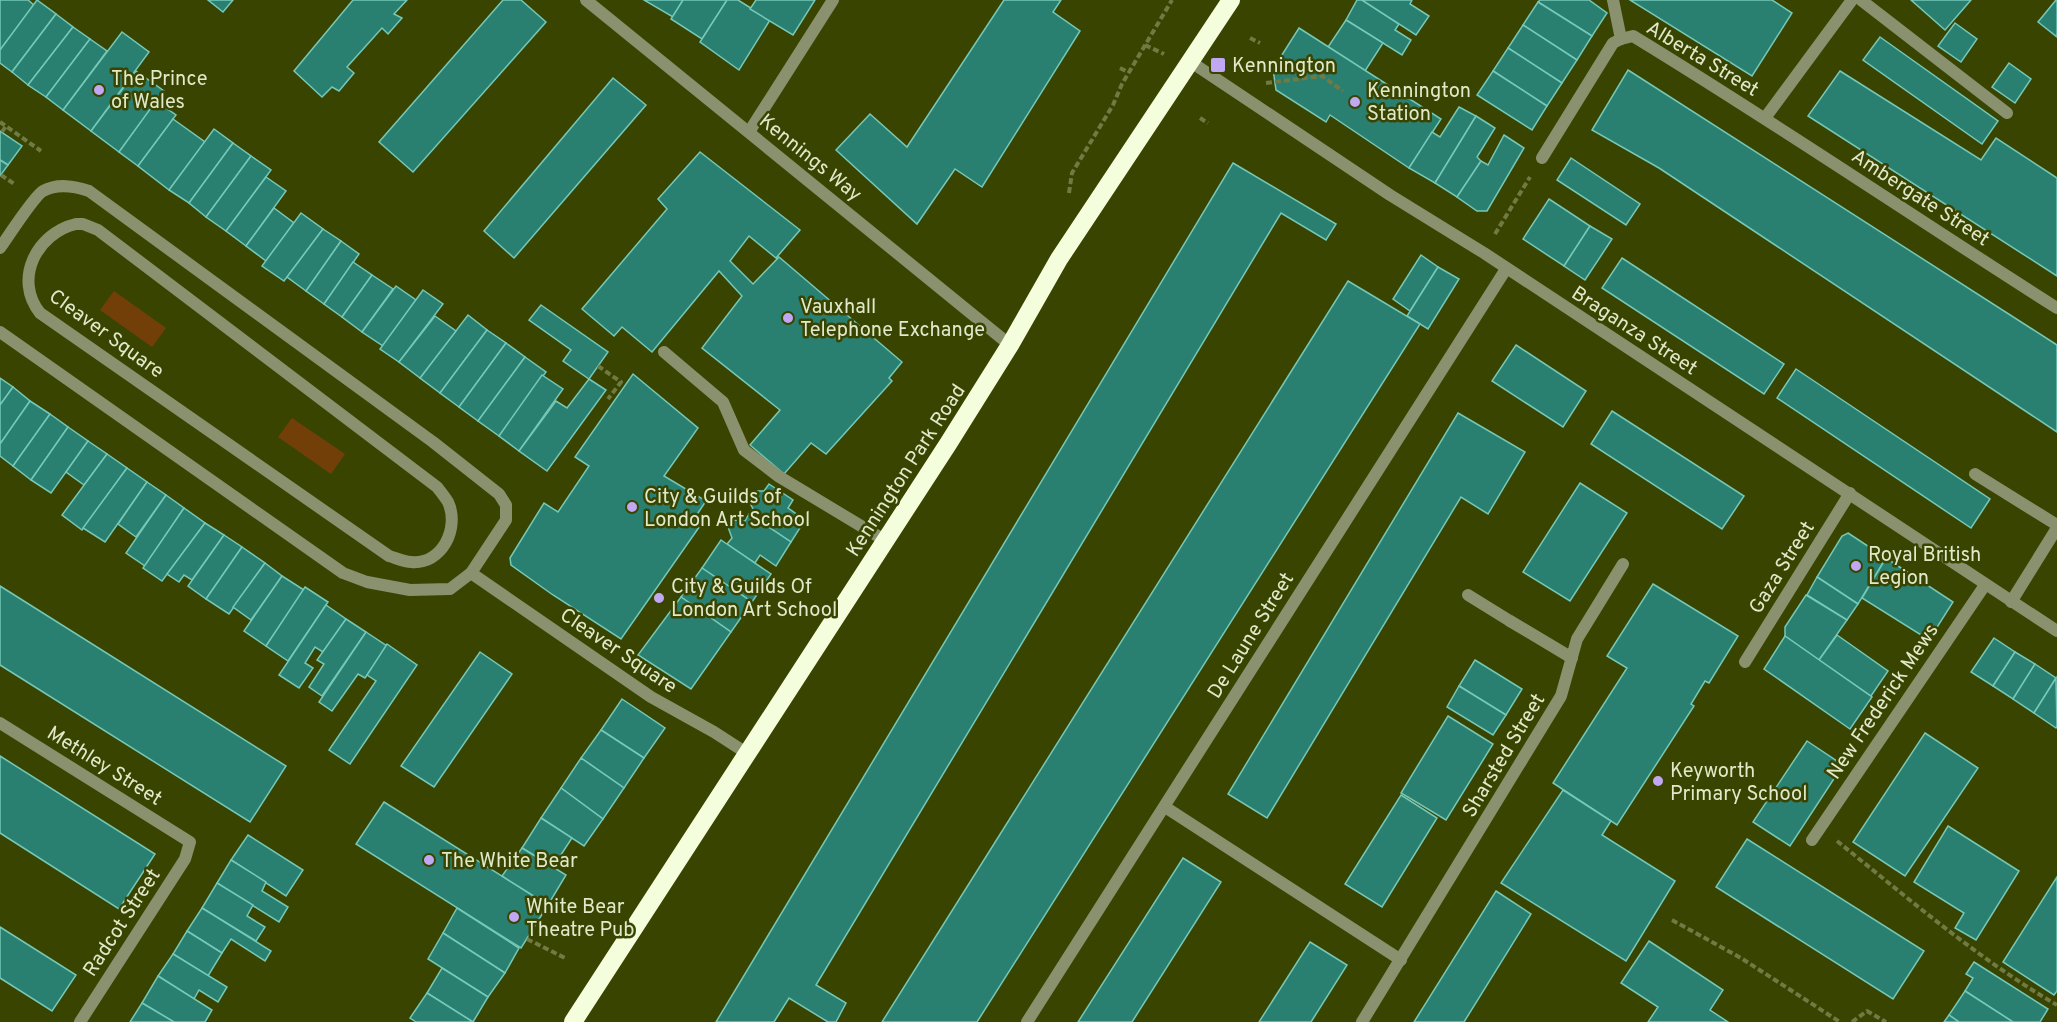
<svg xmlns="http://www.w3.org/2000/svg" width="2057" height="1022" viewBox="0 0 2057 1022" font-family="Overpass,sans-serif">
<rect width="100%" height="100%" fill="#394401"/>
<g fill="#733f09">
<path d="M114,291L166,328L152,347L100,310Z"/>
<path d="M292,418L345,454L331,474L278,437Z"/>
</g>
<g fill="#298071" stroke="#76c8b7" stroke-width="1.5">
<path d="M0,0H28L34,5L0,50Z"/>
<path d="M37,0L56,14L12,72L0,63V50Z"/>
<path d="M208,0H233L223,12Z"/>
<path d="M353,0H407L394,14L402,18L388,34L382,28L347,67L354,73L339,91L332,87L322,97L294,71Z"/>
<path d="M503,0H521L546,22L413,172L379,142Z"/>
<path d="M644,0H683L673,17Z"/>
<path d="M683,0H727L702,39L671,19Z"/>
<path d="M727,0H738L770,20L739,70L700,42Z"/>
<path d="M756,0H815L793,35L750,9Z"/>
<path d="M1004,0H1061L1053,12L1080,31L982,187L955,169L917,224L836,150L870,114L907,147Z"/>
<path d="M1357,0H1362L1399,24L1395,30L1411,40L1402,55L1346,20Z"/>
<path d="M1362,0H1412L1410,4L1429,16L1416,35Z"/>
<path d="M1540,0H1589L1607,13L1592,36L1538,2Z"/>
<path d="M1630,0H1772L1792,13L1752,76Z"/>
<path d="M1911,0H1971L1945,30Z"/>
<path d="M2056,0H2057V37L2038,22Z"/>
<path d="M1538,2L1592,36L1577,60L1523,25Z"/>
<path d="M56,14L73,27L28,85L12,72Z"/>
<path d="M1346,20L1383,43L1365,71L1328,47Z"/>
<path d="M1955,23L1977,39L1961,62L1938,46Z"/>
<path d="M1523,25L1577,60L1562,83L1508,48Z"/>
<path d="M73,27L90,39L46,97L28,85Z"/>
<path d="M1299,28L1441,119L1409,168L1330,115L1326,122L1276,90L1273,69Z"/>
<path d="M122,32L149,52L91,131L63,110Z"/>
<path d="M1880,37L1998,121L1982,144L1863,60Z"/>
<path d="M90,39L107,51L63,110L46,97Z"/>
<path d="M1508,48L1562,83L1547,106L1493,71Z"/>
<path d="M2009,63L2031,79L2015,103L1992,87Z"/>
<path d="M1628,70L2057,345V432L1659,168L1592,130Z"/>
<path d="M136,71L164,91L119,152L91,131Z"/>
<path d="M1493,71L1547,106L1532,130L1477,95Z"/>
<path d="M1840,71L1981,160L1996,138L2057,178V276L1808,116Z"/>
<path d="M613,78L646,105L514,258L484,231Z"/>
<path d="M156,101L176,115L138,166L119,152Z"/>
<path d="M1459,107L1476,116L1435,183L1409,168L1432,132L1440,137Z"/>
<path d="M1476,116L1495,128L1477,157L1481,161L1457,197L1435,183Z"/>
<path d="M173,119L205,142L169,190L138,166Z"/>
<path d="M214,129L233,143L189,203L169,190Z"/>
<path d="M0,131L22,146L8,165L0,160Z"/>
<path d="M1504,135L1524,148L1487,211H1477L1457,197L1481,161L1488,165Z"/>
<path d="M233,143L251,156L206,217L189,203Z"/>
<path d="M700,152L800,230L776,258L749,236L730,261L753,284L779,257L902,362L889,378L892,381L826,454L811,443L784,474L750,445L780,410L702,348L742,296L719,271L652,352L622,327L614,336L582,309L667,209L658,199Z"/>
<path d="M251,156L271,170L226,231L206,217Z"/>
<path d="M1571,158L1640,204L1626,225L1557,180Z"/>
<path d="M0,160L8,165L0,176Z"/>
<path d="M1233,163L1336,224L1326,240L1281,213L816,985L846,1003L836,1022H828L789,998L774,1022H716Z"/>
<path d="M266,177L286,191L246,246L226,231Z"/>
<path d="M1549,199L1590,226L1564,266L1523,239Z"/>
<path d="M274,208L294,223L266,261L246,246Z"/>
<path d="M301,213L323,229L284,281L262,266Z"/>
<path d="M1590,226L1612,239L1585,280L1564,266Z"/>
<path d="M323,229L341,241L306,291L287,277Z"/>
<path d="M341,241L359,254L324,304L306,291Z"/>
<path d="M1421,255L1438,267L1410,311L1393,299Z"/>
<path d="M1622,258L1784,364L1764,394L1602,288Z"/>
<path d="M353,262L372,275L342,317L324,304Z"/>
<path d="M1438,267L1459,279L1428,329L1407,316Z"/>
<path d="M372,275L393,289L362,332L342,317Z"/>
<path d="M1348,281L1420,324L977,1022H882Z"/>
<path d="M396,286L416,300L383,346L362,332Z"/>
<path d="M423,290L443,304L399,362L380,349Z"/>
<path d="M541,305L608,352L589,379L563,361L571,350L529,320Z"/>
<path d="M468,315L487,330L440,393L420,378Z"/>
<path d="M435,316L456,331L420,378L399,362Z"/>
<path d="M487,330L506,343L459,407L440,393Z"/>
<path d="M506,343L525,357L478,421L459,407Z"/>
<path d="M1516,345L1586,391L1563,427L1492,381Z"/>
<path d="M525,357L546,372L499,436L478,421Z"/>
<path d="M1796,369L1990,499L1971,528L1777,398Z"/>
<path d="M633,374L698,428L664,476L706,501L694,519L702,523L621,639L553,595L511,565L510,558L544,503L558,512L589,466L575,457Z"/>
<path d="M542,375L563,389L519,451L499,436Z"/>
<path d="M0,378L13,387L0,405Z"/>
<path d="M589,379L606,390L547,471L519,451L556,401L567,408Z"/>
<path d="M13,387L30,401L0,444V405Z"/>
<path d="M30,401L50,414L13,466L0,456V444Z"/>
<path d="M1612,411L1744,496L1722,529L1591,444Z"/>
<path d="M1458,413L1525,452L1488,514L1461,497L1267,818L1228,794Z"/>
<path d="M50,414L68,427L31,480L13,466Z"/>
<path d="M68,427L88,441L51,493L31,480Z"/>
<path d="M88,441L107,454L84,485L66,472Z"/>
<path d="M107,454L127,468L82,530L62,515Z"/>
<path d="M127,468L147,482L105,542L83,528Z"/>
<path d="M147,482L166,495L136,537L118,524Z"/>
<path d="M1580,483L1627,513L1570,601L1523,572Z"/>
<path d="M769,484L793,500L788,508L805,520L791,542L749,514L753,509L750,503V495L755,491H764Z"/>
<path d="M166,495L184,508L145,566L126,553Z"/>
<path d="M184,508L205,523L162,581L143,568Z"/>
<path d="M749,514L791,542L776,566L760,555L755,563L727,544L732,538L728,527L734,520L745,521Z"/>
<path d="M205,523L224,535L192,580L184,575L179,582L167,574Z"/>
<path d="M1848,533L1886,558L1858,604L1817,577L1842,536Z"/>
<path d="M224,535L242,547L206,599L188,586Z"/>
<path d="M721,540L771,574L752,602L702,568Z"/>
<path d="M242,547L265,563L229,614L206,599Z"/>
<path d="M1886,558L1953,602L1929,640L1862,598Z"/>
<path d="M265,563L282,576L251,620L233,607Z"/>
<path d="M702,568L752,602L731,632L681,597Z"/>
<path d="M282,576L304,590L266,646L244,631Z"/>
<path d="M1817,577L1858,604L1847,620L1807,595Z"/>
<path d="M1653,584L1738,636L1709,683L1705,681L1691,704L1694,706L1617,825L1553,783L1627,668L1607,656Z"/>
<path d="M0,586L286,766L250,822L0,665Z"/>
<path d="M305,587L328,602L288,661L266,646Z"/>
<path d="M1806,595L1847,620L1819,660L1785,636V627Z"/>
<path d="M681,597L731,632L691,689L638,655Z"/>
<path d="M326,605L346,619L323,652L315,647L305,663L313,668L299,688L279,675Z"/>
<path d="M346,619L366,632L322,696L309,687L324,664L317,660Z"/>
<path d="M366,632L387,646L365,678L358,674L332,711L319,702Z"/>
<path d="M1837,635L1888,671L1871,696L1819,660Z"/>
<path d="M1785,636L1872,697L1850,729L1764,669Z"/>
<path d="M1994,638L2015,652L1993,686L1971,672Z"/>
<path d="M387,644L417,665L350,764L329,750L376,681L367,675Z"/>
<path d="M480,652L512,674L434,787L401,766Z"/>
<path d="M2015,652L2035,664L2013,699L1993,686Z"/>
<path d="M1475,660L1522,689L1506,715L1459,686Z"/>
<path d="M2035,664L2056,678L2034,713L2013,699Z"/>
<path d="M2056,678L2057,726L2056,728L2034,713Z"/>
<path d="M1459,686L1506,715L1493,735L1447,707Z"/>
<path d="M622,699L665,728L644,758L601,730Z"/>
<path d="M1448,716L1493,744L1446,820L1401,793Z"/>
<path d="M601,730L644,758L624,788L581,758Z"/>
<path d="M1925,733L1978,768L1905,876L1853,842Z"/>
<path d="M1807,741L1843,765L1790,846L1753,822Z"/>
<path d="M0,756L155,854L119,909L0,833Z"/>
<path d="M581,758L624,788L603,819L561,788Z"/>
<path d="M561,788L603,819L584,846L541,818Z"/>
<path d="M1563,790L1611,821L1602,835L1675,881L1626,961L1501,883Z"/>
<path d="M1401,795L1437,818L1382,907L1345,884Z"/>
<path d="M384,802L548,905L521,948L356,844Z"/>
<path d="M541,818L572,838L553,867L522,848Z"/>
<path d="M1948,826L2019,871L1976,940L1955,928L1964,913L1914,882Z"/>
<path d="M248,835L303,870L286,896L231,860Z"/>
<path d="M1747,839L1924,951L1893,999L1716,887Z"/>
<path d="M522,848L566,875L548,905L502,876Z"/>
<path d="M1183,858L1221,882L1132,1022H1078Z"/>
<path d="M231,860L266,882L262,891L288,907L279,922L217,883Z"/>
<path d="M2057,877V991L2054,995L2003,962Z"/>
<path d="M217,883L253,905L247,916L265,927L256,941L202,908Z"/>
<path d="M1496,891L1531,914L1464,1022H1414Z"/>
<path d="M202,908L271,951L265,961L231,939L222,953L187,931Z"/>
<path d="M457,908L519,948L505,973L443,933Z"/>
<path d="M0,927L76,975L52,1011L0,978Z"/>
<path d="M187,931L222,953L208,976L173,954Z"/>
<path d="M443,933L505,973L488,997L428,959Z"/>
<path d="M1649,941L1723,990L1710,1010L1728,1022H1648L1658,1007L1621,983Z"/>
<path d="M1310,942L1347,965L1311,1022H1259Z"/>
<path d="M173,954L227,987L218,1002L199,990L194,999L158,976Z"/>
<path d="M1974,962L2048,1009L2040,1022H2013L1965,991L1973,978L1966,974Z"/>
<path d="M442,968L488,997L473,1022L427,993Z"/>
<path d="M158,976L212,1010L205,1022H174L142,1003Z"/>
<path d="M1965,991L2013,1022H1959L1949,1015Z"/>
<path d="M427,993L473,1022H416L410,1018Z"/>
<path d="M142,1003L174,1022H130Z"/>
<path d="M1949,1015L1959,1022H1944Z"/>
</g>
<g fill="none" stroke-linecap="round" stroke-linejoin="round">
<g stroke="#707a43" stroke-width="4" stroke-dasharray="6 3" stroke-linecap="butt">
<path d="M1250,38L1260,43"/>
<path d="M1145,45L1164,54"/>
<path d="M1120,68L1126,71"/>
<path d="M1266,83L1322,76L1343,91"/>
<path d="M1200,118L1208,123"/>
<path d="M0,122L41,151"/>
<path d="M2,132L6,126"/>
<path d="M1,175L16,185"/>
<path d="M1069,193L1072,173L1113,105L1122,84L1172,0"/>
<path d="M1495,234L1530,177"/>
<path d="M598,366L621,382L608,399"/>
<path d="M1837,841C1908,898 1978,959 2057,1005"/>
<path d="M1672,920L1741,958L1840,1022"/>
<path d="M527,939L565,958"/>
<path d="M1852,1022L1867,1011L1886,1022"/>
</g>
<g stroke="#89916f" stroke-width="12">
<path d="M1613,0L1621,39"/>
<path d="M1861,0L2007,113"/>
<path d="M664,352L723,402L744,450L778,476L886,541"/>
<path d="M1975,474L2057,525"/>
<path d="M1468,595L1510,621"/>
<path d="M2011,602L2057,528"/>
<path d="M1812,840L1985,585"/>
</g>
<g stroke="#89916f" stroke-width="12">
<path d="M586,0L1010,345"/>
<path d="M1191,62L1390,195L1484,253L2057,631"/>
<path d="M1765,118L1852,0"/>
<path d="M749,132L833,0"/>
<path d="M1542,158L1613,43L1621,39L1633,36C1776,123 1915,218 2057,308"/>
<path d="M76,224H83L98,230L437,487C441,492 445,497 448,502C460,528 442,565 411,562C404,562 396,558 389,556L40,313C13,279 37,233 76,224Z"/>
<path d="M0,248C8,237 34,196 43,191C58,183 74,186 89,191L433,442L499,494L506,505V520L471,573L450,589L410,590L367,582L343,573L0,332"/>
<path d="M471,573L651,697L714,732L748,754"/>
<path d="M1510,621L1572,658"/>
<path d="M1745,662L1850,493"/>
<path d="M0,723L190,842L185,859L80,1022"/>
<path d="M1165,807L1401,960"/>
<path d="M1027,1022L1506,269"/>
<path d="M1362,1022L1561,696L1577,639L1623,564"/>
</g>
<path stroke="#f5fedc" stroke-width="18" d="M573,1022L948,444L1010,345L1059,259L1231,0"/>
</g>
<g fill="#c1a8f3" stroke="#394401" stroke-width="2">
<rect x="1210" y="57" width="16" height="16" rx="3"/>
<circle cx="99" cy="90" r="6"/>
<circle cx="1355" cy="102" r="6"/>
<circle cx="788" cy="318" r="6"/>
<circle cx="632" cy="507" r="6"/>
<circle cx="1856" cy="566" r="6"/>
<circle cx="659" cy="598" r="6"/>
<circle cx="1658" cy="781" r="6"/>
<circle cx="429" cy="860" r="6"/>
<circle cx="514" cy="917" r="6"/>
</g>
<g text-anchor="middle" stroke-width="5" stroke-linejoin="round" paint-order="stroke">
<g font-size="20" fill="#e1e9ca" stroke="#394401">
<text transform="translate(1703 58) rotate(31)" y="7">Alberta Street</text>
<text transform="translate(811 157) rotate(39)" y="7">Kennings Way</text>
<text transform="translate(1921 197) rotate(33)" y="7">Ambergate Street</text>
<text transform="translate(1635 330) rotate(33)" y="7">Braganza Street</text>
<text transform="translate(107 333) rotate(36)" y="7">Cleaver Square</text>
<text transform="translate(905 470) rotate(-57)" y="7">Kennington Park Road</text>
<text transform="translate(1781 567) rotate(-58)" y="7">Gaza Street</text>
<text transform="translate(1250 635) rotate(-58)" y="7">De Laune Street</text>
<text transform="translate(619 650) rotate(34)" y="7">Cleaver Square</text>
<text transform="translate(1882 701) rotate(-56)" y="7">New Frederick Mews</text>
<text transform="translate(1503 755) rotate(-59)" y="7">Sharsted Street</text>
<text transform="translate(105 765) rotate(32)" y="7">Methley Street</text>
<text transform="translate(121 922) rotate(-57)" y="7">Radcot Street</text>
</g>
<g font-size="20" fill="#e1e9ca" stroke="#394401" text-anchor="start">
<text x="1232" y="72">Kennington</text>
<text x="111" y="85">The Prince<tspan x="111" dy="23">of Wales</tspan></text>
<text x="1367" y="97">Kennington<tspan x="1367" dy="23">Station</tspan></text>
<text x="800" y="313">Vauxhall<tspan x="800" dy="23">Telephone Exchange</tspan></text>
<text x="644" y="503">City &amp; Guilds of<tspan x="644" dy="23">London Art School</tspan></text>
<text x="1868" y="561">Royal British<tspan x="1868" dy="23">Legion</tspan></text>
<text x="671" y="593">City &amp; Guilds Of<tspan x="671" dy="23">London Art School</tspan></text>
<text x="1670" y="777">Keyworth<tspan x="1670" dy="23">Primary School</tspan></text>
<text x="441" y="867">The White Bear</text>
<text x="526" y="913">White Bear<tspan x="526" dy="23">Theatre Pub</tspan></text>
</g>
</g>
</svg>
